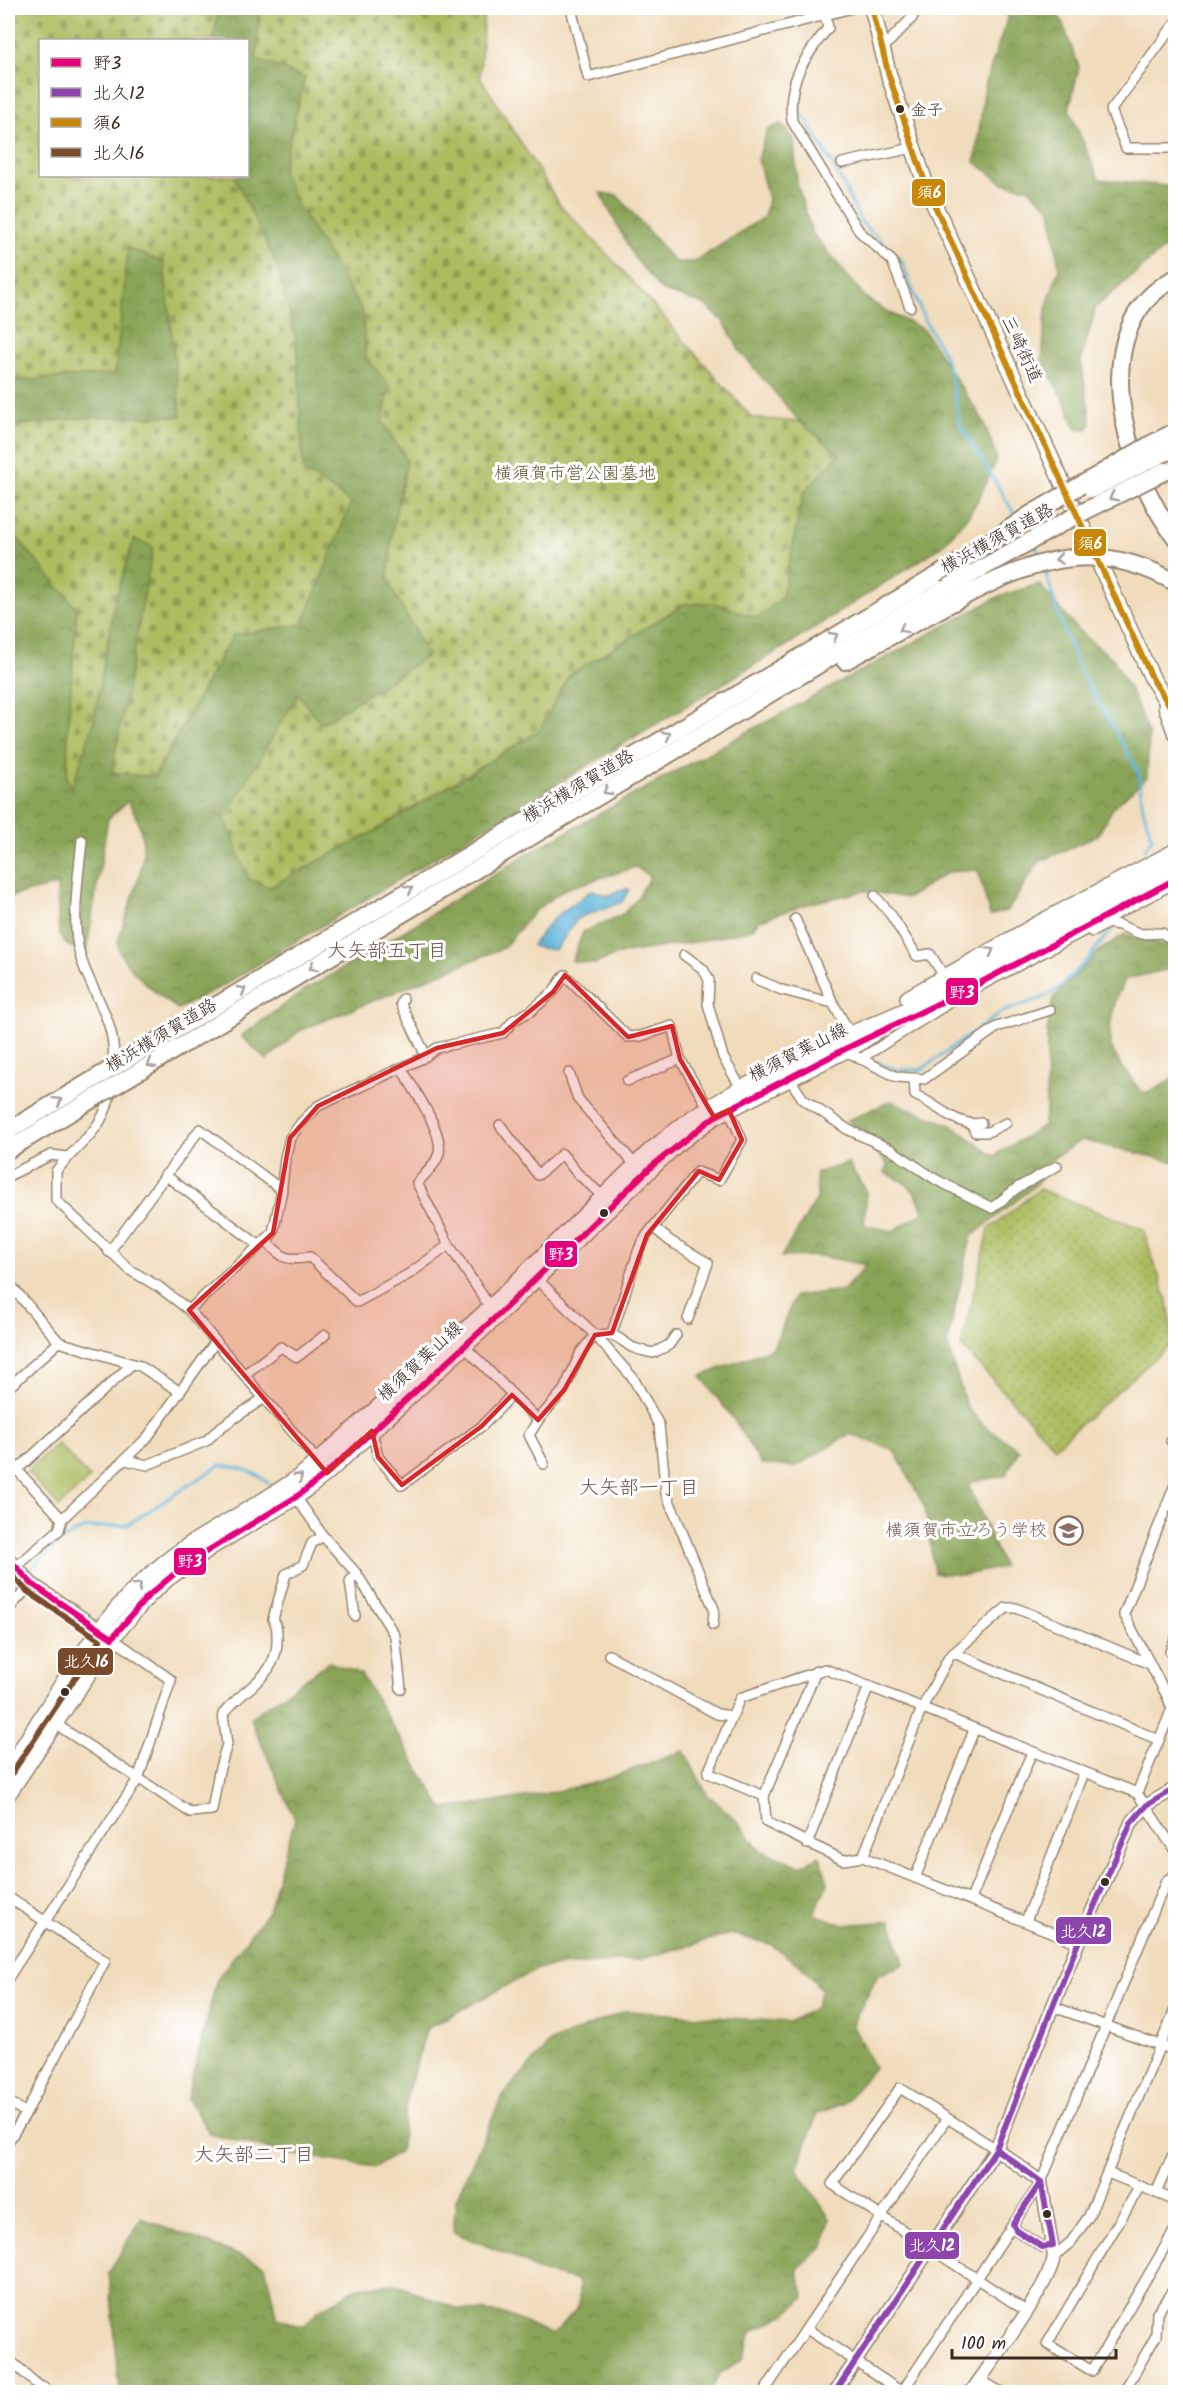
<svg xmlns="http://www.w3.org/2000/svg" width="1183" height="2400" viewBox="0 0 1183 2400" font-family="Kalam,'Klee One',sans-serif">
<defs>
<pattern id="grass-dots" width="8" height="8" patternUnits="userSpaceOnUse" patternTransform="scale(1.5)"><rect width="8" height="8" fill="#acbc5f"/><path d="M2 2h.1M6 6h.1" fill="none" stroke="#8d994e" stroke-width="1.8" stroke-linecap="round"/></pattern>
<pattern id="forest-crowns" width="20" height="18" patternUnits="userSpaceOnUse" patternTransform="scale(1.5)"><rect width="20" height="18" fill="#89a456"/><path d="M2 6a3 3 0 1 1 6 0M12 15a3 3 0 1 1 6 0" fill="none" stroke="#718647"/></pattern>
<pattern id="cemetery-stones" width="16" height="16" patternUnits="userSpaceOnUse" patternTransform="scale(1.5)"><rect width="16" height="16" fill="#acbc5f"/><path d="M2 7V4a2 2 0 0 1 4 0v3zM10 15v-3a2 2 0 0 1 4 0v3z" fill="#8d994e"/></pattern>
<pattern id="water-ripples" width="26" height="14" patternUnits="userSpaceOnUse" patternTransform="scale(1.5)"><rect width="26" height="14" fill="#5db5da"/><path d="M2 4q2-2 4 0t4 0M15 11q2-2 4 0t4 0" fill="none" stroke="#4e93b0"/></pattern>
</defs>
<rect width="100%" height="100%" fill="#fff"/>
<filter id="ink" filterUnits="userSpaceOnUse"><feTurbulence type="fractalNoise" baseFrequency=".0167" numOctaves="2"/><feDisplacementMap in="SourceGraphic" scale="12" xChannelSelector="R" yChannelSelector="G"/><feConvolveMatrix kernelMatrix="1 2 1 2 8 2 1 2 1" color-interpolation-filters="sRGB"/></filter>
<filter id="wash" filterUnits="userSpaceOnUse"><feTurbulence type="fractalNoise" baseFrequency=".008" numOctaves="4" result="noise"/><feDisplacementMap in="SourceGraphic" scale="24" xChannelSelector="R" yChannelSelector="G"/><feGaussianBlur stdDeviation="1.35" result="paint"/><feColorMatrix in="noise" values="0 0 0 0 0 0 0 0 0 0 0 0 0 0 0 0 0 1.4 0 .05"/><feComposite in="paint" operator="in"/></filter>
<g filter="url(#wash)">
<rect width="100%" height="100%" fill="#f0dcbb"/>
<path fill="url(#grass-dots)" stroke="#74733e" stroke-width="1.5" d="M1039,1189L1143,1229L1169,1306L1172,1343L1055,1447L961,1346L989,1229Z"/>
<g fill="url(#forest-crowns)" stroke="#62673a" stroke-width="1.5">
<path d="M219,8H260L256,59L305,77L282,171L362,310L366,357L389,385L383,422L407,461L392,532L388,581L428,656L321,724L297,695L248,879L270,887L373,832L538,732L569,675L685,604L715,603L757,618L782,598L803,493L839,454L800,422L739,350L724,322L704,304L661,290L634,257L600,193L617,195L675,262H695L764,217L768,199L758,159L767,130L781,124L794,138L797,183L812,233L866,298L886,311L923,329L983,420L997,458L980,496L969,515L941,547L789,644L224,985L178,1009C161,998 121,966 118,946C117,939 123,927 125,920C139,876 156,844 128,801L108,819L86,954L67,945L59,935L57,885L12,896L8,901V527L77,609L68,726L72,785L93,725L114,604L134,539L154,547L112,772L155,777L233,635L303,624L351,503L303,470L297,343L277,266L234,176H248V40H213Z"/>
<path d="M1024,8H1048L1061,19L1079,67L1069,109L1099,179L1175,187V239L1096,307L1081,360L1091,424L1087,429H1078L1073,422L1068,408L1042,361L1046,309L1059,269L1051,209L1028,188L1003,183L975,162L985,85L1009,13Z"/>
<path d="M128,248L164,263L181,416L77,418L8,427V378L10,381L115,374Z"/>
<path d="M1039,584L1078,630L1114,660L1133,696L1149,736L1147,777L1113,808L1098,835L1039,862L1008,910L990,916L978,870L948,872L908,898L865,891L811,903L760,920L752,929L701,941L619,954L595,964L572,961L583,932L623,914L636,900L650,877L636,867L565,889L534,912L503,948L299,1031L267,1060L241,1036L305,990L369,953L529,853L712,751L1000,596Z"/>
<path d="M1125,934L1175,947V968L1126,979C1115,994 1105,1034 1113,1051C1120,1066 1133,1080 1142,1093L1157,1089L1175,1076V1162L1081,1140L1046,1163L1037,1184L971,1237L947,1344L967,1408L985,1426L1019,1450L1006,1475L968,1483L1003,1567L966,1575L934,1573L925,1508L894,1450L849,1434L795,1467L761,1464L737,1424L701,1376L773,1348L795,1296L844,1290L866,1265L820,1256L781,1257L817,1199L816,1173L848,1163L867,1192L864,1225L893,1231L923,1213C917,1189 907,1182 885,1173L887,1164L848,1120L891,1101L951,1125L994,1156L1043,1126L1046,1110L1047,1033L1053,998L1100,950Z"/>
<path d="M329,1662L361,1674L443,1809L539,1795L598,1782L684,1751L707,1794L738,1822L760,1850L800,1866L820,1856L828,1883L814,1914L844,1925L891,1921L904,1964L878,1975L852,2024L874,2068L844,2103L817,2114L797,2169L830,2219L824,2245L797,2270L805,2297L786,2314L752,2332L742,2359L719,2374L711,2392H120L109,2273L141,2218L265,2265L277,2318L296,2325H305L319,2310L358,2287L395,2284L458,2309L504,2314L553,2335L579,2306V2281L538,2271L519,2259L453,2232L456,2199L503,2095L551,2042L625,2011L789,2022L815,2008L822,1990L802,1967L770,1944L730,1934L641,1959L540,1968L427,2028L408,2090L400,2152L376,2167L294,2155L210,2134L187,2098L217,1979L268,1911L295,1819L250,1718Z"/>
</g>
<g fill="url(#cemetery-stones)" stroke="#74733e" stroke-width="1.5">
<path d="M8,8H219L213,40H40V176H234L277,266L297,343L303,470L351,503L303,624L233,635L154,777L112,772L153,547L134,539L114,604L93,725L72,786L67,779L68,726L77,609L8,527V427L77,418L181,416L164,263L128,248L115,374L10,381L8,378Z"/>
<path d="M260,8H484L480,77L560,205L622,270L752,418L800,422L839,454L803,493L782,598L757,618L715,603L684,604L569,675L539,731L373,832L270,887L248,879L225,817L298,694L321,724L428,656L388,581L392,532L407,461L383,422L389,385L366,357L362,310L294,199L282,171L305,78L256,59Z"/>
</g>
<path fill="#acbc5f" stroke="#74733e" stroke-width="1.5" d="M57,1443L90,1478L59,1507L27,1472Z"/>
<path fill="url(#water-ripples)" stroke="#4c707c" stroke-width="1.5" d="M629,889L622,902L578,918L555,950L535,947L532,945L554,918L592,890L608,896L619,890Z"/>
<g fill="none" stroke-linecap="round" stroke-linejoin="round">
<g stroke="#5db5da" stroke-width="3">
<path d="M798,107L835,168L861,222L901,260L924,319L944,354L951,376L960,424L1017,518"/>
<path d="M1036,546L1041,559"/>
<path d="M1044,568L1062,626L1078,667L1138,771L1143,808L1152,838"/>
<path d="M1145,849L1152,838"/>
<path d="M878,1063L897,1070H921L1002,1012L1040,999L1058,989L1088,959L1113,927"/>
<path d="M25,1573L63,1540L74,1533L87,1528L127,1525L220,1465C240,1467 255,1471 269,1484"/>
<path d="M8,1590L20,1578"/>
</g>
</g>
</g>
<g filter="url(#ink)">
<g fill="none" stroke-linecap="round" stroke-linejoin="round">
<defs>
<g id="minor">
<path d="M571,8L588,77L852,8"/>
<path d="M825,13L828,28C804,58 787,81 792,121L859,231L892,261L910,307"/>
<path d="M1176,22L1111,110L1126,148H1176"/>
<path d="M882,49L912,18L917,8"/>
<path d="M842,163L913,148"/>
<path d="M82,840C79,872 73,908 77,941C84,987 119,1016 113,1067"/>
<path d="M875,896L891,915L917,956L930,954L944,976"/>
<path d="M795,919L833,1003"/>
<path d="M1092,932L1108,923L1119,925L1141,934L1162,933L1176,942"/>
<path d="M684,955L703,969L709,980L708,1004L723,1057L744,1093"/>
<path d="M756,979L782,990L833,1003L852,1037"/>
<path d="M403,999L401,1004L426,1056"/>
<path d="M843,1050L897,1077L924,1079L997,1027L1050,1010"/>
<path d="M860,1059L943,1007"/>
<path d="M401,1068C412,1086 444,1132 439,1153C436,1165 425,1174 417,1183L449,1245L492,1310"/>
<path d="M569,1073L578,1099L637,1167"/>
<path d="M789,1078L803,1099L847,1129L890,1149L935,1179L992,1208L1017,1188L1057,1166"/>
<path d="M914,1078L915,1095C936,1104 958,1128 981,1123"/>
<path d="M627,1081L680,1059"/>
<path d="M111,1087C106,1130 81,1140 56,1171V1200L130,1270L159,1287L189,1310L320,1464"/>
<path d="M500,1125L538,1175L562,1154L577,1173L606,1199"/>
<path d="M972,1125L975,1132H988L1006,1123"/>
<path d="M165,1175L260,1246"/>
<path d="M8,1176L51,1155L67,1157"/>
<path d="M653,1227L670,1241L708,1263L688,1319"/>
<path d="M266,1241C284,1259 285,1261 310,1257L357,1302L409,1274L449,1245"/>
<path d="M109,1252L200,1129L282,1190"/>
<path d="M537,1279L595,1335L633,1378L659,1425L666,1493L714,1609L713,1625"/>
<path d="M8,1282L59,1342L140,1366L179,1391"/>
<path d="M189,1310L273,1233L281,1195L285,1158L290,1138L301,1123L318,1106L421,1059L437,1048L503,1033L514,1020L531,1011L553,992L565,975L628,1037L641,1036L672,1026L680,1059L710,1111"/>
<path d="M612,1333L639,1249L647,1235L697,1172L719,1180L742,1140L729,1110"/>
<path d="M464,1346L538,1420L529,1435L544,1464"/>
<path d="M245,1374L281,1347L297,1357L325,1335"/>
<path d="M8,1388L59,1342"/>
<path d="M538,1420L564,1390L581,1352L595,1335C615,1333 614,1335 630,1346C636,1350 646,1351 653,1353L669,1345L676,1335"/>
<path d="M372,1431L378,1457L402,1485L482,1426L512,1395"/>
<path d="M1171,1441L1176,1447"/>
<path d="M8,1460L62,1519"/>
<path d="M126,1460L147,1465L206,1441L221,1427L264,1398"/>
<path d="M17,1470L132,1364"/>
<path d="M296,1497L323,1536L357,1574L395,1636L401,1689"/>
<path d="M16,1567L59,1530L62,1519L147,1438L216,1341"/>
<path d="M8,1609L32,1584"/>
<path d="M355,1616L350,1581L357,1574"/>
<path d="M1170,1652L1176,1637"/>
<path d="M954,1653L1159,1740"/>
<path d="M609,1655L717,1714L732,1716"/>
<path d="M54,1723L185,1809L190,1812L212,1810L219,1771L227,1744L223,1714C245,1686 279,1677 277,1637C277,1630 277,1625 273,1619L286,1574L303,1565L312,1543L323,1536"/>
<path d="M1137,1793L1172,1709L1167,1696L1124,1614L1176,1482"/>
<path d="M764,1796L816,1671"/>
<path d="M807,1844L869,1686"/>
<path d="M863,1857L922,1708L949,1657L1006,1608H1016L1150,1664"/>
<path d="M915,1878L974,1730"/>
<path d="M8,1897L105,1961L26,2113L8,2142"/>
<path d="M971,1899L1032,1752"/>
<path d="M1026,1921L1084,1773"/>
<path d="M1078,1943L863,1857L843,1860L766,1822L764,1796L708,1773L740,1698L825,1669L1137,1793L1176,1852"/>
<path d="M8,1978L138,1779L171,1680L112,1638"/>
<path d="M1054,2007L1176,2051"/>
<path d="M8,2101L26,2113"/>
<path d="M996,2149L900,2088L832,2184L1026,2311"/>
<path d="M1108,2173L1176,2201"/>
<path d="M1140,2186L1047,2344L1092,2371L1176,2228"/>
<path d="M1156,2193L1176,2148"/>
<path d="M1013,2224L1016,2230L1042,2247L1053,2245"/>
<path d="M1054,2256L1071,2242L1089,2216L1176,2007"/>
<path d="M807,2329L902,2392L1041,2182L1166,1881L1176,1874"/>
<path d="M8,2360C20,2367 27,2377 38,2385C43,2388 46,2388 50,2392"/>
<path d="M980,2380L1001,2392"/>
<path d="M764,2392L947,2118"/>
<path d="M1132,2392L1126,2388L1156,2336L1157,2313L1176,2286"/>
</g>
<g id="tertiary">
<path d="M8,1558L32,1584L106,1634"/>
<path d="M835,2392L996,2149L1078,1943L1131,1823L1147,1805L1176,1788"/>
<path d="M971,2392C991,2363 1050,2286 1054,2256L1041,2182L996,2149"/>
</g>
<g id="primary">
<path d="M872,8L889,76L928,191L1153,680L1176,716"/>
<path d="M1166,707L1176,734"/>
<path d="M908,998L1036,925L1176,851"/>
<path d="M937,1005L1176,879"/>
<path d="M8,1770C52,1703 95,1620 157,1569C202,1531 257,1509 303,1474L490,1308L650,1151L692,1118L742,1088L849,1035L909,1009L1067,922L1169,870"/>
<path d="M8,1794L112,1638L148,1596L167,1579L211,1547L296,1497L327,1473L497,1316L675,1146L714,1117L858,1044L878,1030"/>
</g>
<g id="motorway">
<path d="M1176,278C1081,325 1125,473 1176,538"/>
<path d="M1153,443L1176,431"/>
<path d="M1158,456L1176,448"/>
<path d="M845,661L955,601"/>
<path d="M192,1020L963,560"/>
<path d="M201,1034L945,589"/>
</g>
</defs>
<use href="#minor" stroke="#96836c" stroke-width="12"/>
<use href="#tertiary" stroke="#96836c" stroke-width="15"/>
<use href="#primary" stroke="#96836c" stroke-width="18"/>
<use href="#motorway" stroke="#96836c" stroke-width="20"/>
<use href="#minor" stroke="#fff" stroke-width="9"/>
<use href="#tertiary" stroke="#fff" stroke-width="12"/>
<use href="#primary" stroke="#fff" stroke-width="15"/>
<use href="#motorway" stroke="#fff" stroke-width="16"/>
<defs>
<g id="motorway-bridge">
<path d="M1092,489L1158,456"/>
<path d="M963,560L1028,516L1153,443"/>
<path d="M945,589L1073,517L1165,471"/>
<path d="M955,601C1032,560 1094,536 1176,583"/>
<path d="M8,1131L192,1020"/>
<path d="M8,1150L201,1034"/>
</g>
</defs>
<use href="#motorway-bridge" stroke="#96836c" stroke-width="20" stroke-linecap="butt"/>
<use href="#motorway-bridge" stroke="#fff" stroke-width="16"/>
<defs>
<path id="bus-1" d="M8,1558L32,1584L112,1638L148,1596L186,1564L296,1497L327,1473L497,1316L652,1166L714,1117L843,1050L978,984L1176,879"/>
<g id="bus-2">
<path d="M996,2149L1041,2182"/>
<path d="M1041,2182L1053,2245L1042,2247L1016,2230L1013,2224Z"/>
<path d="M835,2392L996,2149L1078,1943L1131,1823L1147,1805L1176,1788"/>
</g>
<path id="bus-3" d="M872,8L889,76L928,191L1153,680L1176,715"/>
<path id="bus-4" d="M8,1571L27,1591L100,1640L8,1779"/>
</defs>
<use href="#bus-1" stroke="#fff" stroke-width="10"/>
<use href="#bus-2" stroke="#fff" stroke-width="10"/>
<use href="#bus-3" stroke="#fff" stroke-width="10"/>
<use href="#bus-4" stroke="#fff" stroke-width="10"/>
<use href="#bus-1" stroke="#e5007d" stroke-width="6"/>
<use href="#bus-2" stroke="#8e44ad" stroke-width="6"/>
<use href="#bus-3" stroke="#c88708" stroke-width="6"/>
<use href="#bus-4" stroke="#7a4b2a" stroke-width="6"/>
</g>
<defs><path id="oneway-chevron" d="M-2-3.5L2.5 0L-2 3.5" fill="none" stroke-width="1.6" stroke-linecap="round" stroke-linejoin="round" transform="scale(1.5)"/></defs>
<g stroke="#a79f9a">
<use href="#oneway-chevron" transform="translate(1113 497) rotate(153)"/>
<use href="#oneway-chevron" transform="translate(1059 559) rotate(171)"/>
<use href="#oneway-chevron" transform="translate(903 629) rotate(151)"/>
<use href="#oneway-chevron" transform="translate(834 636) rotate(-30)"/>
<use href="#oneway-chevron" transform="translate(667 735) rotate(-31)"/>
<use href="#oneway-chevron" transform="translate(607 791) rotate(149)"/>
<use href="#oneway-chevron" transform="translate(409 889) rotate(-31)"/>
<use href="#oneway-chevron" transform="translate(990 951) rotate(-29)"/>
<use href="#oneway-chevron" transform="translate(313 967) rotate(149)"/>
<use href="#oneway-chevron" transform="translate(242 990) rotate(-31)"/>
<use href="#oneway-chevron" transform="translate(151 1064) rotate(149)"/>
<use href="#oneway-chevron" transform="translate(58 1101) rotate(-31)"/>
<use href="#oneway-chevron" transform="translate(299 1477) rotate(-38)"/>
<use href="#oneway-chevron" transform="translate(138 1586) rotate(-45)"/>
</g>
</g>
<path fill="#d62828" fill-opacity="0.2" stroke="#d62828" stroke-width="4.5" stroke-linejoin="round" d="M565,975L628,1037L672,1026L680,1059L708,1107L714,1117L729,1110L742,1140L719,1180L699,1171L647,1235L612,1333L595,1335L564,1390L538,1420L512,1395L482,1426L402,1485L378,1457L372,1431L327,1473L189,1310L273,1233L290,1138L318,1106L437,1048L503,1033L553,992Z"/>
<defs>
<symbol id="school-ring" viewBox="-11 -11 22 22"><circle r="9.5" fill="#fff" stroke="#8d6e63" stroke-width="1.5"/><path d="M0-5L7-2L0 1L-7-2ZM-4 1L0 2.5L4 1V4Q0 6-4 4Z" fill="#8d6e63"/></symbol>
</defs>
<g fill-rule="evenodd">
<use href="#school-ring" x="1052" y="1514" width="33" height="33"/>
</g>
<g fill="#3b2a1e" stroke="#fff" stroke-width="2">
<circle cx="900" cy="109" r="5"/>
<circle cx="604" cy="1213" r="5"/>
<circle cx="65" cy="1692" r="5"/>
<circle cx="1105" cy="1882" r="5"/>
<circle cx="1047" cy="2214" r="5"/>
</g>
<g text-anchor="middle" stroke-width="6" stroke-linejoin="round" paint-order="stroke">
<g font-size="16" fill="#3b2a1e" stroke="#fff" text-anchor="start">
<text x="911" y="115">金子</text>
</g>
<g font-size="18" fill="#3b2a1e" stroke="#fff">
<text transform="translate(1022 349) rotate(65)" y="6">三崎街道</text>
<text transform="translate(997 538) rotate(-29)" y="6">横浜横須賀道路</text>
<text transform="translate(578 786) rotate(-31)" y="6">横浜横須賀道路</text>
<text transform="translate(161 1035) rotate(-31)" y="6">横浜横須賀道路</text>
<text transform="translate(798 1052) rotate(-27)" y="6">横須賀葉山線</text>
<text transform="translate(420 1361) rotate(-43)" y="6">横須賀葉山線</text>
</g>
<g font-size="18" fill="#635d35" stroke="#fff">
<text x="575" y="479">横須賀市営公園墓地</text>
</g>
<g font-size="18" fill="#785e54" stroke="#fff" text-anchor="end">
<text x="1047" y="1536">横須賀市立ろう学校</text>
</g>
<g font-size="20" fill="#715349" stroke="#fff">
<text x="387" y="957">大矢部五丁目</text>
<text x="639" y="1494">大矢部一丁目</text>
<text x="254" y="2161">大矢部二丁目</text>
</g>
</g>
<g stroke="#fff" stroke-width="2">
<rect x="911" y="178" width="35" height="29" rx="6" fill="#c88708"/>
<rect x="1073" y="528" width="34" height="29" rx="6" fill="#c88708"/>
<rect x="945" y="977" width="34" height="29" rx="6" fill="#e5007d"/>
<rect x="544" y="1240" width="34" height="28" rx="6" fill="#e5007d"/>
<rect x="173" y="1547" width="34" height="29" rx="6" fill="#e5007d"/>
<rect x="57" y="1647" width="57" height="29" rx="6" fill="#7a4b2a"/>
<rect x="1055" y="1916" width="57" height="29" rx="6" fill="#8e44ad"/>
<rect x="904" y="2231" width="56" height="29" rx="6" fill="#8e44ad"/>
</g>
<g font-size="16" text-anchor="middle" font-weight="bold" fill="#fff">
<text x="929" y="198">須6</text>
<text x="1090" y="549">須6</text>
<text x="962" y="998">野3</text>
<text x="561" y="1260">野3</text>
<text x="190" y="1567">野3</text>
<text x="86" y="1667">北久16</text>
<text x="1083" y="1937">北久12</text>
<text x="932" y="2251">北久12</text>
</g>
<rect width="1183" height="2400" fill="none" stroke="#fff" stroke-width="30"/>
<rect x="39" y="39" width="210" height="138" fill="#ffffff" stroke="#b1aaa5" stroke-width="1.5"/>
<rect x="51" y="58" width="30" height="9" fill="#e5007d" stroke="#b1aaa5" stroke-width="1.5"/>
<text x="93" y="69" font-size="18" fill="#3b2a1e">野3</text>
<rect x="51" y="88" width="30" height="9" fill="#8e44ad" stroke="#b1aaa5" stroke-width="1.5"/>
<text x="93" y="99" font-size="18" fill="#3b2a1e">北久12</text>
<rect x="51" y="118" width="30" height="9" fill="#c88708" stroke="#b1aaa5" stroke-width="1.5"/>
<text x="93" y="129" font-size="18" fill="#3b2a1e">須6</text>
<rect x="51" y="148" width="30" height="9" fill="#7a4b2a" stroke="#b1aaa5" stroke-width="1.5"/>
<text x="93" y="159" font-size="18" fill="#3b2a1e">北久16</text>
<path d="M952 2349v9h164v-9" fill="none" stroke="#3b2a1e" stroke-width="3"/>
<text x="961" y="2349" font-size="18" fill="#3b2a1e" stroke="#ffffff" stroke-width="4.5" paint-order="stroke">100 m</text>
</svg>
